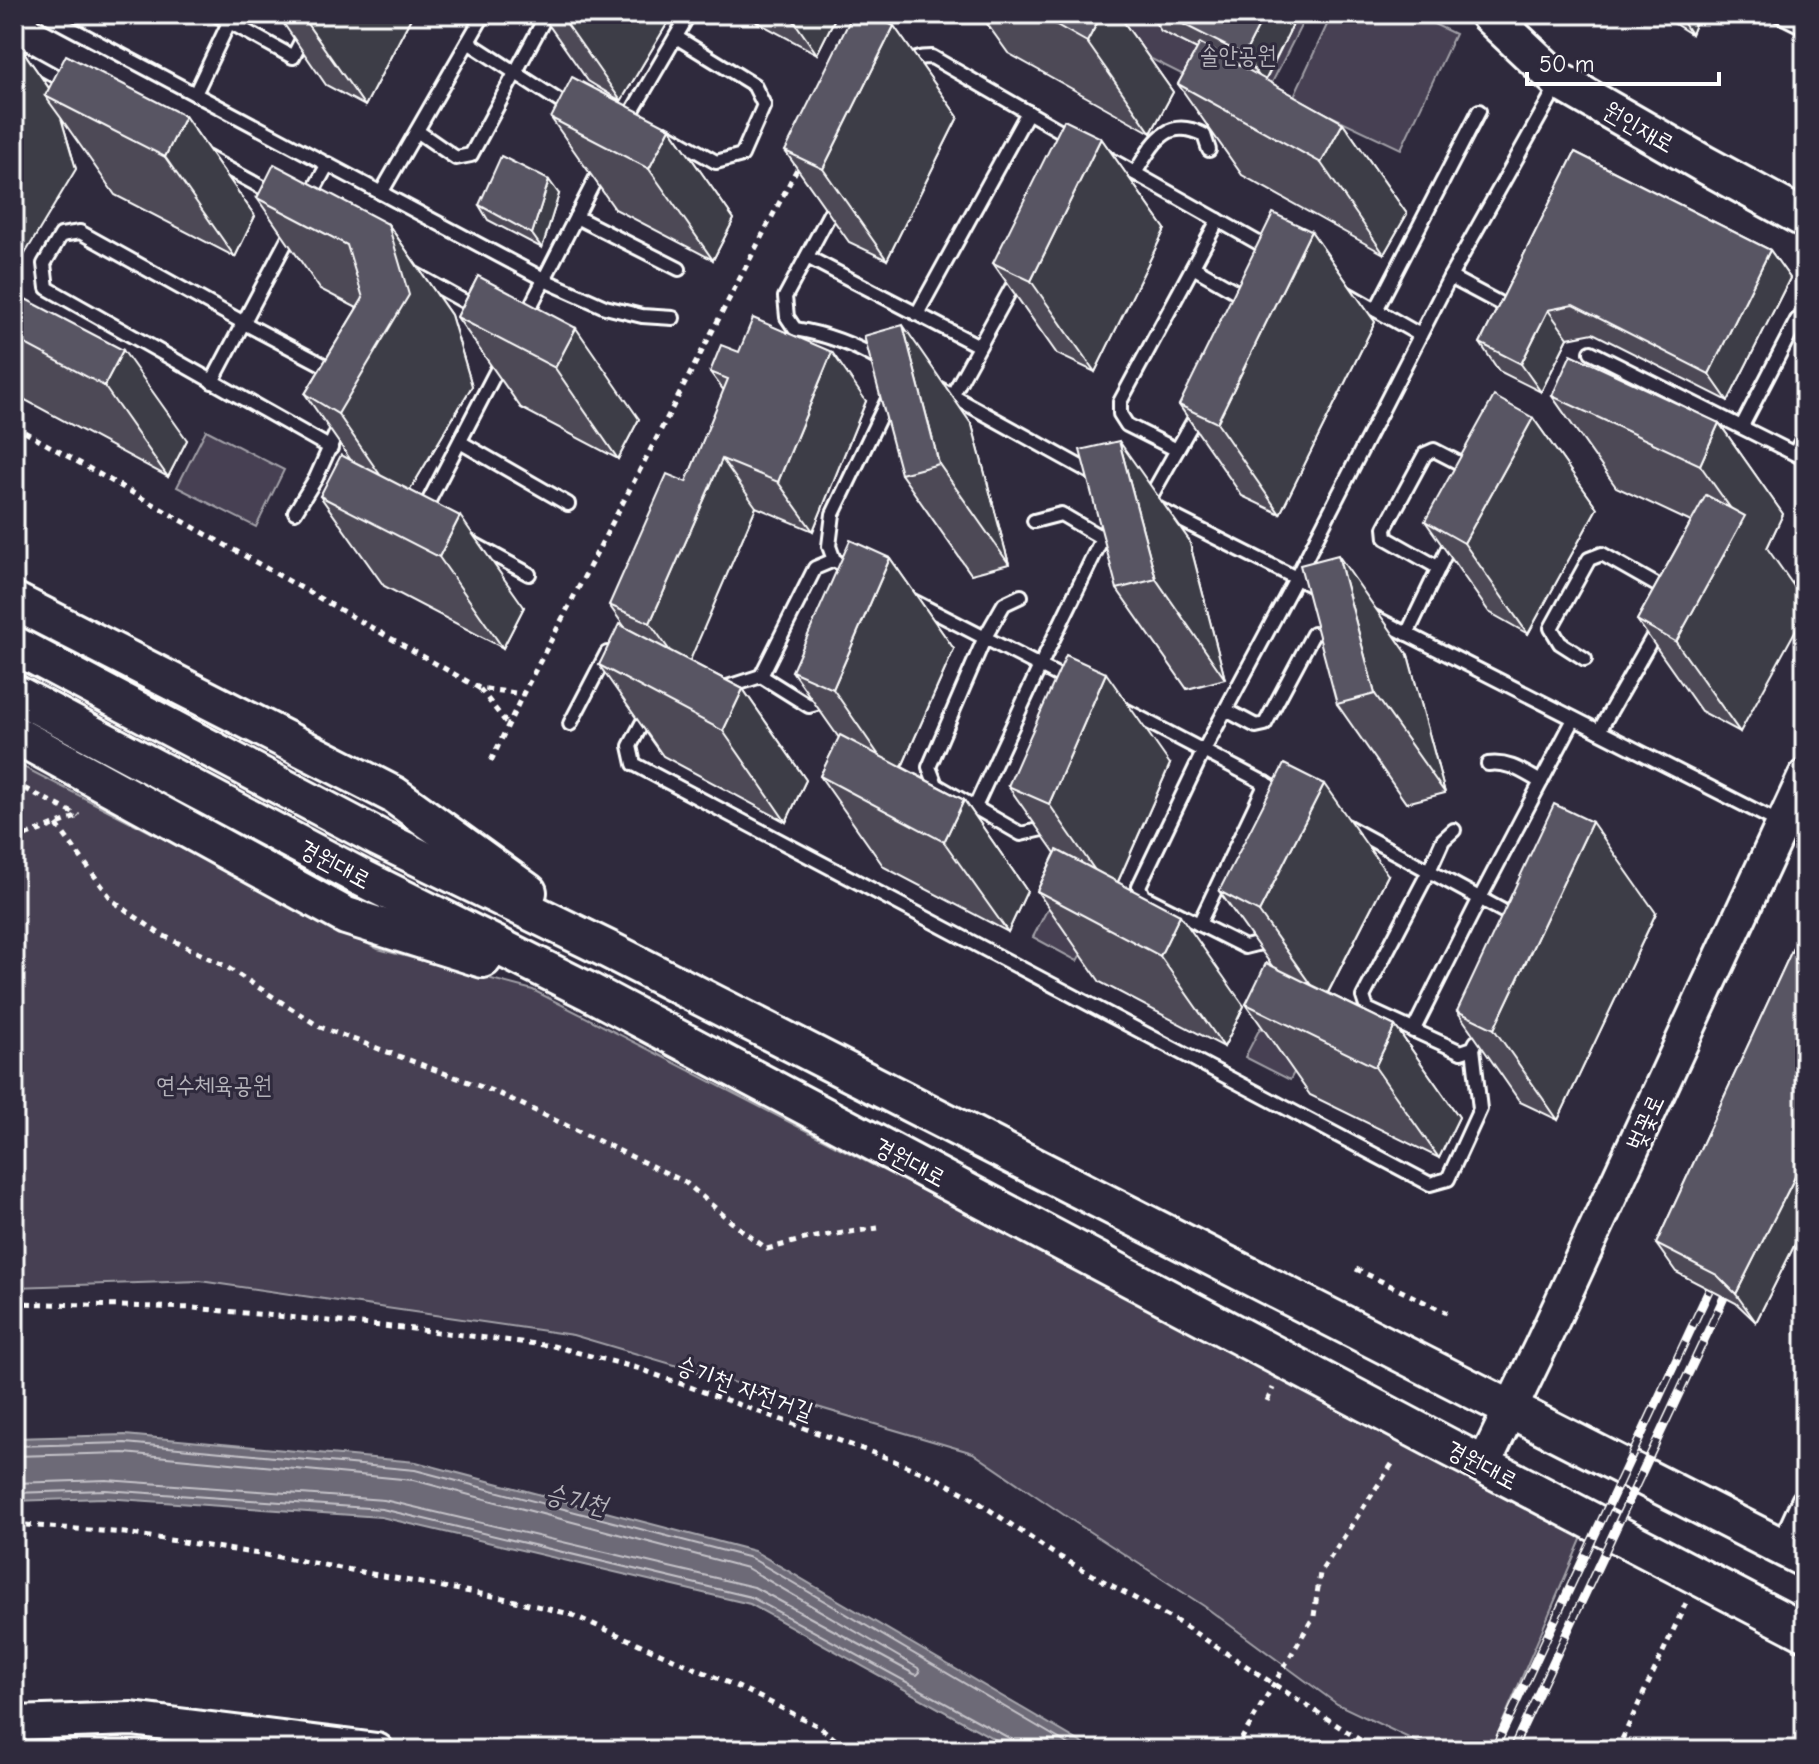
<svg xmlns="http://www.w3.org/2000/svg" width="1819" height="1764" viewBox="0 0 1819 1764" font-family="'Comic Neue','Poor Story',sans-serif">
<rect width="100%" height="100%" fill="#2f2a3d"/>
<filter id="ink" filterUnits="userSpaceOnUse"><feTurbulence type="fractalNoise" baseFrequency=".0125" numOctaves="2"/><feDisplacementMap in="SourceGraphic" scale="16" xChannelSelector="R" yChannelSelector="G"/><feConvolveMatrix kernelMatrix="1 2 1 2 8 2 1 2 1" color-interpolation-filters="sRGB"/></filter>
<g filter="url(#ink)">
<g fill="#464152" stroke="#a2a0a8" stroke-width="2">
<path d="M1062,14H1307L1257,112Z"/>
<path d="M1332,14H1413L1455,34L1401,149L1293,98Z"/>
<path d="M206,430L284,470L256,527L177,487Z"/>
<path d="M14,762L378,949L533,990L1236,1352L1583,1535L1495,1740L1478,1750H1434L1337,1704L1204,1606L1073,1521L973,1453L573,1335L200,1281L14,1287Z"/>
<path d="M1048,908L1093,932L1077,961L1033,937Z"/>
<path d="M1260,1028L1305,1052L1290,1080L1245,1057Z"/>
</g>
<path fill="#6d6a77" stroke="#a7a6ad" stroke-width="2" d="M125,1435L416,1462L754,1551L1094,1750H1014L750,1604L381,1517L104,1498L14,1501V1438Z"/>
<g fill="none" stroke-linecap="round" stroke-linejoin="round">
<g stroke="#c5c3c9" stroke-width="2">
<path d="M14,1446L125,1443L415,1470L751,1558L1078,1750"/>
<path d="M14,1456L124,1453L413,1480L747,1568L918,1668L920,1672L917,1675L914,1674L754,1587L384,1500L106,1480L14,1483"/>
<path d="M14,1493L105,1490L382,1509L751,1597L1011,1739L1015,1744L1016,1750"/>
</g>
<defs>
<g id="service">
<path d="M44,14L551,283L605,307L642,316L673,318"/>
<path d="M215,14L293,57L315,14"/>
<path d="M1777,14L1805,28"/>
<path d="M468,42L573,110"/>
<path d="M14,53L70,84"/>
<path d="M906,69C912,58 920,57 932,57L1073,138"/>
<path d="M195,94L233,14"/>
<path d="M626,122L689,14"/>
<path d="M417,131L456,158L471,155L547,14"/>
<path d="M665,133L716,162L742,155L764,105L754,85L676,37"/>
<path d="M206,157L274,194"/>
<path d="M1106,157L1271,250"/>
<path d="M1135,173C1153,145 1165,115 1204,135L1209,150"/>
<path d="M381,193L484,14"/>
<path d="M308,200L328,164"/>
<path d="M836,202L785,297L787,317L795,329C826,334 853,344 880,360"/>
<path d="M576,217L679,269"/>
<path d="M807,257L979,346"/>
<path d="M1193,267L1249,299"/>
<path d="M415,274L476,308"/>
<path d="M1450,277L1514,311"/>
<path d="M1346,293L1420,335"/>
<path d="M1376,310L1479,111"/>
<path d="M917,314L1028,112"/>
<path d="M525,317L602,166"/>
<path d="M1591,352L1805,459"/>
<path d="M212,382L294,227"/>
<path d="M940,389L1099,477"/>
<path d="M952,396L1018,276"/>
<path d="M1742,426L1797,320L1805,317"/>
<path d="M460,442L568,504"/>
<path d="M331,448L47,288L44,264L61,235L80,232L244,323L335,371"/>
<path d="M1177,450L1127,425L1120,414V402L1218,220"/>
<path d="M1795,453L1805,434"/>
<path d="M1147,503L1199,411"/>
<path d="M1157,508L1320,590"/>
<path d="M295,512L316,478L341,422"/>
<path d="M423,512L503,358"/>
<path d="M1034,521L1061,514L1102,538"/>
<path d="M470,542L529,574"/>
<path d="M1439,568L1386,538L1385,528L1425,454L1434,450L1471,469"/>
<path d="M854,571L834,560L829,546L833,514L890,395"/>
<path d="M1021,596L1004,604L985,637L929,767L936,785L1021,834L1043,829L1048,817"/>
<path d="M909,599L1071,682"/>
<path d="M1372,616L1780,823"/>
<path d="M1407,634L1452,540"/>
<path d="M1585,659L1560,643L1551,628L1589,559L1602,554L1669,592"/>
<path d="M761,676L815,568L834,560"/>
<path d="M721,689L761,676L809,706L824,702L826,699"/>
<path d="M1123,709L1284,793"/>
<path d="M649,710L630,746L634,764L1430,1184L1448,1179L1480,1109L1473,1048"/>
<path d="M1226,710L1256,726L1265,724L1313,634"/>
<path d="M570,724L607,653"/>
<path d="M1599,731L1659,626"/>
<path d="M1488,764C1509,761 1523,772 1541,782"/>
<path d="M975,807L1040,666L1109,524"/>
<path d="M1346,826L1516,918"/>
<path d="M1454,830L1443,840L1429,871L1363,997L1367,1009L1461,1052L1473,1048L1476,1042"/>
<path d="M1199,924L1266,783"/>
<path d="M1266,933L1261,943L1245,947L1143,896L1139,886L1204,750L1296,578L1450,277L1558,84"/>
<path d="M1413,1031L1480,898L1574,719"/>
</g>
<path id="minor" d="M1784,1548L1805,1502"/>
<g id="tertiary">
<path d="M1483,1466L1541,1346L1805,776"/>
<path d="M14,1723L132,1719L377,1750"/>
</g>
<g id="secondary">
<path d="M1488,14L1559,81L1702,163L1805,219"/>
<path d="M14,601L394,795L528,892"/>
<path d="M14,645L379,838L607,949L1805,1559"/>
<path d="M14,693L362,878L590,992L1447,1446L1805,1632"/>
<path d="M14,734L346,916L483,959"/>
</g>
</defs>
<use href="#service" stroke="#fff" stroke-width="18"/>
<use href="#minor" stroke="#fff" stroke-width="32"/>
<use href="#tertiary" stroke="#fff" stroke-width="38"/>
<use href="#secondary" stroke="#fff" stroke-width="42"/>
<g stroke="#fff" stroke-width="5" stroke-dasharray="6 6" stroke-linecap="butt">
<path d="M14,426L479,688L523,694"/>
<path d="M480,689L508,725"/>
<path d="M491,761L523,694L799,165"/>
<path d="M14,783L79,816"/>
<path d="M57,825L113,901L160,934L225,966L320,1027L498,1093L685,1182L735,1225L767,1249L809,1238L878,1228"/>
<path d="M14,840L79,816"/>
<path d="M1356,1269L1447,1313"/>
<path d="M14,1303L193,1308L413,1329L553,1346L637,1368L882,1456L936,1478L969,1496L1053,1553L1183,1625L1363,1742L1385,1750"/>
<path d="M1267,1401L1273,1388"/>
<path d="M14,1524L125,1533L291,1559L503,1598L570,1614L747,1691L820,1727L848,1750"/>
<path d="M1314,1616L1320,1573L1392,1464"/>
<path d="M1617,1750L1686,1603"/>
</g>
<use href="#service" stroke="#2f2a3d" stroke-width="12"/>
<use href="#minor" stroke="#2f2a3d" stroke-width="26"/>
<use href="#tertiary" stroke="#2f2a3d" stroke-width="32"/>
<use href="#secondary" stroke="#2f2a3d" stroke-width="36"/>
<defs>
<g id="rail">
<path d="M1494,1750L1719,1269"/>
<path d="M1512,1750L1734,1276"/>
</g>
</defs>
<use href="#rail" stroke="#fff" stroke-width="9"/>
<use href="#rail" stroke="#2f2a3d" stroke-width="6" stroke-dasharray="18" stroke-linecap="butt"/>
<path stroke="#fff" stroke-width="5" stroke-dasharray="6 6" stroke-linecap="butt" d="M1235,1750L1314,1616"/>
</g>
<g fill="#4d4956" stroke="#fff" stroke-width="2">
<path d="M277,14H413L365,106L326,85Z"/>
<path d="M541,14H673L621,101L588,81Z"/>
<path d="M742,14H837L817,54Z"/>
<path d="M980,14H1118L1173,92L1151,133L1008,53Z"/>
<path d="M1149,14H1298L1265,80L1343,123L1407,214L1384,254L1242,175L1178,84L1197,49L1161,31Z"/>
<path d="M1659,14H1699L1691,34Z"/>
<path d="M894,26L958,117L887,260L849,242L785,151Z"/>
<path d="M14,38L49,88L185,116L255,216L235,257L115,195L61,118L76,169Z"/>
<path d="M551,118L670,128L734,219L713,260L615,209Z"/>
<path d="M1101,138L1165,229L1095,372L1057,354L993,263Z"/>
<path d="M1575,152L1770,250L1790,278L1728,401L1593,333L1568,338L1541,392L1499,371L1480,343Z"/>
<path d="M559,194L542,248L488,220L479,205Z"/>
<path d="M257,198L388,224L451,315L472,386L410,490L524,607L503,648L384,586L320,496L350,459L305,394L357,308L320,289Z"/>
<path d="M1311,231L1375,322L1280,514L1242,496L1179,405Z"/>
<path d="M478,276L639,419L618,459L521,408L457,317Z"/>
<path d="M14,292L187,440L168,477L14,394Z"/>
<path d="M710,372L866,401L813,531L756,507L689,661L743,689L806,780L786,822L663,756L599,665L624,626L609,605L686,482L724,391Z"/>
<path d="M1552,396L1719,423L1783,514L1767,548L1740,732L1701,711L1637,620L1691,522L1616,487Z"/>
<path d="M1533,418L1597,508L1528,634L1489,612L1425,521Z"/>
<path d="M972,425L1009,564L971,574L901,474Z"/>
<path d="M1189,540L1225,679L1187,689L1117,589Z"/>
<path d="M890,558L954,649L902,767L964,800L1027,891L1008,932L884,867L820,776L839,738L792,671Z"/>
<path d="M1408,655L1445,793L1406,803L1337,704Z"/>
<path d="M1170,764L1118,882L1244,1006L1224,1047L1100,982L1037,891L1055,853L1008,786Z"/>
<path d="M1388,875L1328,993L1395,1026L1459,1117L1439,1158L1310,1095L1246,1004L1272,966L1219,891Z"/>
<path d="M1656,913L1558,1120L1520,1102L1457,1011Z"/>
<path d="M1805,922V1224L1756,1322L1736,1303L1676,1272L1656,1244Z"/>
</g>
<g fill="#3e3c46" stroke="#fff" stroke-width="2">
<path d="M302,14H413L365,106L301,15Z"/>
<path d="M560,14H673L621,101Z"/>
<path d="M789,14H837L817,54Z"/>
<path d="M1102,14H1118L1173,92L1151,133L1087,42Z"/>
<path d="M1265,14H1298L1264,83L1244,55Z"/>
<path d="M1683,14H1699L1691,34L1681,19Z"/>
<path d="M894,26L958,117L887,260L823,169Z"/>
<path d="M14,38L55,97L45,96L61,118L76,169L14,272Z"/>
<path d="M185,116L255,216L235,257L165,157Z"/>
<path d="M1343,123L1407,214L1384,254L1321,163Z"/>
<path d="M670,128L734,219L713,260L649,169Z"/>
<path d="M1101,138L1165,229L1095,372L1031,281Z"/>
<path d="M549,180L559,194L542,248L532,234Z"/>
<path d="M388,224L451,315L472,386L401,505L338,414Z"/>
<path d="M1311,231L1375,322L1280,514L1217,423Z"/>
<path d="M1770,250L1790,278L1728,401L1709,374Z"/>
<path d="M1548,310L1568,338L1541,392L1521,364Z"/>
<path d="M903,325L972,425L1009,564L939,464Z"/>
<path d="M576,328L639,419L618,459L555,368Z"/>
<path d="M123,350L187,440L168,477L104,386Z"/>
<path d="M832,352L866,401L813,531L778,482Z"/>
<path d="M1533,418L1597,508L1528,634L1464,543Z"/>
<path d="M1719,423L1783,514L1767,548L1805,602V613L1740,732L1676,642L1741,523L1700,465Z"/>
<path d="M1119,441L1189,540L1225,679L1156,579Z"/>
<path d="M722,459L756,507L685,672L650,623Z"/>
<path d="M460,516L524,607L503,648L439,557Z"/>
<path d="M1338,555L1408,655L1445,793L1375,694Z"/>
<path d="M890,558L954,649L896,780L833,689Z"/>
<path d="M1106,673L1170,764L1112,895L1049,804Z"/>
<path d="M743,689L806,780L786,822L723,731Z"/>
<path d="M1324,784L1388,875L1323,1002L1259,912Z"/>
<path d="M964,800L1027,891L1008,932L944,842Z"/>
<path d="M1592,822L1656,913L1558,1120L1494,1029Z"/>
<path d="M1180,915L1244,1006L1224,1047L1160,956Z"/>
<path d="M1395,1026L1459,1117L1439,1158L1375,1067Z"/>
<path d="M1805,1157V1224L1756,1322L1736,1294Z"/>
</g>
<g fill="#595564" stroke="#fff" stroke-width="2">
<path d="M853,14H869L894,26L823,169L785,151Z"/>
<path d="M1037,14H1102L1087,42Z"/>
<path d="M1163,14H1265L1244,55Z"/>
<path d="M1672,14H1683L1681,19Z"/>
<path d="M1200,43L1343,123L1321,163L1178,84Z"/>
<path d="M66,55L185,116L165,157L45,96Z"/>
<path d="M572,77L670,128L649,169L551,118Z"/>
<path d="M1064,120L1101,138L1031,281L993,263Z"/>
<path d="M1575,152L1770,250L1709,374L1573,305L1548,310L1521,364L1480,343Z"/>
<path d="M501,156L549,180L532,234L479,205Z"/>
<path d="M274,164L388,224L409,295L338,414L305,394L363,298L347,245L257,198Z"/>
<path d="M1273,213L1311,231L1217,423L1179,405Z"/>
<path d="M478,276L576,328L555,368L457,317Z"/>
<path d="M14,293L123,350L104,386L14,338Z"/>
<path d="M753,318L832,352L778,482L722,459L650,623L609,605L667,474L686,482L728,379L710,372L721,345L739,352Z"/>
<path d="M903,325L939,464L901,474L864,336Z"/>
<path d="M1571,354L1719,423L1700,465L1552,396Z"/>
<path d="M1494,396L1533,418L1464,543L1425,521Z"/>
<path d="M1119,441L1156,579L1117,589L1080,450Z"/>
<path d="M341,455L460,516L439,557L320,496Z"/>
<path d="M1706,495L1745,516L1676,642L1637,620Z"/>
<path d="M850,540L890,558L833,689L792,671Z"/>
<path d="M1338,555L1375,694L1337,704L1300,565Z"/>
<path d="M619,624L743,689L723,731L599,665Z"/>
<path d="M1066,655L1106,673L1049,804L1008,786Z"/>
<path d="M840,735L964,800L944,842L820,776Z"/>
<path d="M1284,764L1324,784L1259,912L1219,891Z"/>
<path d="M1554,804L1592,822L1494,1029L1457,1011Z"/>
<path d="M1057,850L1180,915L1160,956L1037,891Z"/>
<path d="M1805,922V1157L1736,1294L1717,1275L1656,1244Z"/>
<path d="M1266,963L1395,1026L1375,1067L1246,1004Z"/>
</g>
</g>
<g text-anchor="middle" stroke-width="6" stroke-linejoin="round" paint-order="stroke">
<g font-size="24" fill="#b5b3ba" stroke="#2f2a3d">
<text x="1238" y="63">솔안공원</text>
<text x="214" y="1093">연수체육공원</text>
</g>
<g font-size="24" fill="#fff" stroke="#2f2a3d">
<text transform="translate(1639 127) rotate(30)" y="8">원인재로</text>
<text transform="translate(335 864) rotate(28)" y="8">경원대로</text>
<text transform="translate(1645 1122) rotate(-65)" y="8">벚꽃로</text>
<text transform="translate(910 1162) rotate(28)" y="8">경원대로</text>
<text transform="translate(745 1388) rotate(20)" y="8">승기천 자전거길</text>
<text transform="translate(1482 1465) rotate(28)" y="8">경원대로</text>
</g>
<g font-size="26" font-style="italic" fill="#b6b4bb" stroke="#2f2a3d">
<text transform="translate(576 1499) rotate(13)" y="9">승기천</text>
</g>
</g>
<rect width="1819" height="1764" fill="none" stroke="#2f2a3d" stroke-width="48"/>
<rect x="24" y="24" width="1771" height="1716" fill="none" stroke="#fff" stroke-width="3" filter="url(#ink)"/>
<path d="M1527 72v12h192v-12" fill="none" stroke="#ffffff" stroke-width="4"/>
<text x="1539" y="72" font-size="24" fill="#ffffff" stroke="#2f2a3d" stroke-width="6" paint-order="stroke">50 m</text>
</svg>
